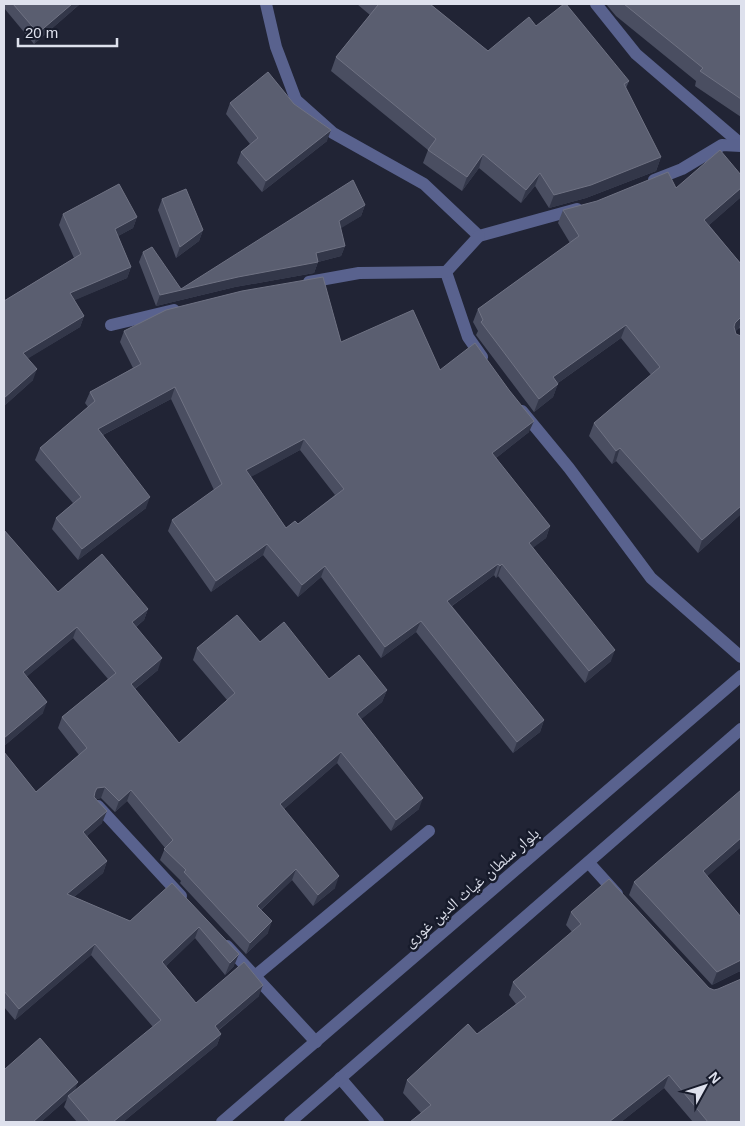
<svg xmlns="http://www.w3.org/2000/svg" width="745" height="1126" viewBox="0 0 745 1126" font-family="Helvetica,'Noto Naskh Arabic',sans-serif">
<rect width="100%" height="100%" fill="#212435"/>
<g fill="none" stroke-linecap="round" stroke-linejoin="round">
<g stroke="#59628e" stroke-width="12">
<path d="M266,4L276,47L296,100L333,133L424,184L479,236L577,209"/>
<path d="M596,4L636,54L741,144"/>
<path d="M654,180L682,169L722,145L741,146"/>
<path d="M479,236L446,272L468,337L482,357"/>
<path d="M309,282L359,273L446,272"/>
<path d="M111,325L174,310"/>
<path d="M522,411L569,468L651,578L741,657"/>
<path d="M98,806L181,896"/>
<path d="M589,863L617,894"/>
<path d="M227,946L316,1042"/>
<path d="M255,976L429,831"/>
<path d="M340,1078L378,1122"/>
<path d="M222,1122L741,676"/>
<path d="M290,1122L741,729"/>
</g>
</g>
<g fill="#4a4e61" fill-rule="evenodd">
<path d="M4,4H80L34,44L4,8Z"/>
<path d="M357,4H430L488,51L536,26L629,81L626,88L661,157L656,171L586,198L549,208L535,186L521,203L479,168L462,191L423,163L428,150L331,71L336,57L370,15Z"/>
<path d="M606,4H741V117L695,86L696,81L616,16Z"/>
<path d="M230,103L294,104L327,141L262,192L237,163L241,152L250,144L226,114Z"/>
<path d="M741,175V197L709,225L741,264V329L739,328L735,331L741,514L698,553L616,461L612,464L589,436L594,423L651,375L621,338L558,383L553,397L534,412L476,335L478,331L473,322L478,309L570,243L558,223L563,210Z"/>
<path d="M162,199L203,230L199,241L176,258L158,210Z"/>
<path d="M365,205L361,216L340,228L345,246L341,256L318,262L314,273L235,287L156,306L139,262L143,252L181,289Z"/>
<path d="M63,214L137,217L133,228L118,236L131,267L127,278L74,300L84,316L80,327L28,358L33,380L4,406V301L74,258L59,225Z"/>
<path d="M124,331L341,342L440,370L529,432L496,458L550,526L546,538L533,547L611,661L585,683L498,576L496,578L494,575L452,606L544,720L540,732L513,753L416,632L381,658L321,577L298,597L263,555L211,592L168,531L172,520L214,490L171,399L103,435L146,508L78,560L52,529L56,518L73,503L35,460L40,448L88,407L85,403L90,392L133,368L120,342ZM300,450L335,495L298,524L286,528L250,477Z"/>
<path d="M4,530L58,592L148,609L144,620L136,627L158,670L135,689L179,743L227,700L193,660L197,648L260,642L329,679L387,690L382,702L361,719L419,809L391,831L337,763L284,809L335,888L313,906L292,880L261,910L268,933L246,954L180,883L181,881L160,860L165,848L127,801L115,812L101,798L96,799L102,823L87,836L107,861L103,873L74,897L130,921L172,883L234,966L225,975L195,938L166,966L196,1003L259,996L218,1031L221,1034L217,1045L123,1122H77L64,1107L67,1099L41,1122H4L5,1069L75,1091L153,1027L91,955L15,1020L4,1007V752L36,792L79,755L58,728L62,717L108,679L73,638L26,677L43,713L4,746Z"/>
<path d="M741,847L707,876L741,917V972H738L712,985L629,895L634,882Z"/>
<path d="M609,879L741,1122H693L664,1088L621,1122H410L421,1113L403,1093L407,1080L477,1034L516,1004L509,995L513,982L572,932L566,925L571,912Z"/>
</g>
<g fill="#333749">
<path d="M72,4H80L34,44L38,33Z"/>
<path d="M331,130L327,141L262,192L266,181Z"/>
<path d="M483,154L479,168L462,191L467,177Z"/>
<path d="M661,157L656,171L586,198L549,208L554,195Z"/>
<path d="M540,173L535,186L521,203L526,190Z"/>
<path d="M741,188V197L700,233L704,220Z"/>
<path d="M365,205L361,216L335,232L339,221Z"/>
<path d="M137,217L133,228L111,240L115,229Z"/>
<path d="M203,230L199,241L176,258L180,247Z"/>
<path d="M345,246L341,256L314,263L318,262L314,273L235,287L156,306L160,295L316,253Z"/>
<path d="M131,267L127,278L66,304L70,293Z"/>
<path d="M84,316L80,327L19,364L23,353Z"/>
<path d="M741,317V321L739,328L731,336L735,323Z"/>
<path d="M626,325L621,338L548,390L553,377Z"/>
<path d="M37,369L33,380L4,406V398Z"/>
<path d="M558,384L553,397L534,412L539,399Z"/>
<path d="M175,387L171,399L93,440L98,429Z"/>
<path d="M534,421L529,432L487,465L492,453Z"/>
<path d="M304,439L300,450L242,482L246,470Z"/>
<path d="M620,448L616,461L612,464L616,451Z"/>
<path d="M150,497L146,508L78,560L82,549Z"/>
<path d="M741,506V514L698,553L702,540Z"/>
<path d="M550,526L546,538L525,554L529,543Z"/>
<path d="M267,544L263,555L211,592L216,581Z"/>
<path d="M498,564L494,575L443,612L447,601Z"/>
<path d="M502,564L498,576L496,578L500,566Z"/>
<path d="M325,566L321,577L298,597L302,585Z"/>
<path d="M148,609L144,620L128,633L132,622Z"/>
<path d="M421,621L416,632L381,658L385,647Z"/>
<path d="M77,627L73,638L18,684L23,672Z"/>
<path d="M615,650L611,661L585,683L589,671Z"/>
<path d="M162,658L158,670L127,695L131,684Z"/>
<path d="M387,690L382,702L353,726L357,714Z"/>
<path d="M47,702L43,713L4,746V738Z"/>
<path d="M544,720L540,732L513,753L517,742Z"/>
<path d="M341,752L337,763L276,816L280,804Z"/>
<path d="M105,787L101,798L93,800L95,792L97,788Z"/>
<path d="M131,790L127,801L115,812L119,801Z"/>
<path d="M423,798L419,809L391,831L396,820Z"/>
<path d="M107,811L102,823L79,843L83,832Z"/>
<path d="M741,838V847L698,884L703,871Z"/>
<path d="M107,861L103,873L63,906L67,894Z"/>
<path d="M296,869L292,880L253,917L257,906Z"/>
<path d="M339,876L335,888L313,906L318,895Z"/>
<path d="M272,921L268,933L246,954L250,943Z"/>
<path d="M199,927L195,938L158,974L162,962Z"/>
<path d="M95,944L91,955L15,1020L19,1009Z"/>
<path d="M239,954L234,966L225,975L230,963Z"/>
<path d="M741,960V972H738L712,985L717,972Z"/>
<path d="M263,985L259,996L210,1037L215,1026Z"/>
<path d="M221,1034L217,1045L123,1122H113Z"/>
<path d="M669,1075L664,1088L621,1122H609Z"/>
<path d="M78,1082L74,1093L68,1096L67,1099L41,1122H33Z"/>
</g>
<g fill="#5a5e70" stroke="#6f7283" fill-rule="evenodd">
<path d="M13,4H72L38,33Z"/>
<path d="M378,4H430L488,51L529,17L536,26L564,4H566L629,81L624,84L661,157L591,185L554,195L540,173L526,190L483,154L467,177L428,150L436,139L336,57L378,5Z"/>
<path d="M624,4H741V99L700,71L703,68Z"/>
<path d="M268,72L294,104L331,130L266,181L241,152L258,138L230,103Z"/>
<path d="M720,150L741,175V188L704,220L741,264V317L735,323L734,327L736,334L741,336V506L702,540L620,448L616,451L594,423L660,367L626,325L553,377L558,384L539,399L481,322L483,320L478,309L579,236L563,210L597,201L668,172L676,188Z"/>
<path d="M353,180L365,205L339,221L345,246L316,253L318,262L238,277L160,295L143,252L152,247L181,289Z"/>
<path d="M119,184L137,217L115,229L131,267L70,293L84,316L23,353L37,369L4,398V301L81,254L63,214Z"/>
<path d="M186,189L203,230L180,247L162,199Z"/>
<path d="M323,277L341,342L413,310L440,370L475,343L509,390L534,421L492,453L550,526L529,543L615,650L589,671L502,564L500,566L498,564L447,601L544,720L517,742L421,621L385,647L325,566L302,585L267,544L216,581L172,520L222,484L175,387L98,429L150,497L82,549L56,518L81,497L40,448L95,401L90,392L141,364L124,331L166,310L242,291ZM304,439L344,489L298,524L295,521L286,528L246,470Z"/>
<path d="M4,530L58,592L102,554L148,609L132,622L162,658L131,684L179,743L235,693L197,648L237,615L260,642L284,622L329,679L359,655L387,690L357,714L423,798L396,820L341,752L280,804L339,876L318,895L296,869L257,906L272,921L250,943L184,872L186,870L164,849L173,840L131,790L119,801L105,787L97,788L95,792L94,797L107,811L83,832L107,861L67,894L130,921L172,883L239,954L230,963L199,927L162,962L196,1003L244,962L263,985L215,1026L221,1034L113,1122H90L68,1096L161,1020L95,944L19,1009L4,991V752L36,792L87,748L62,717L116,673L77,627L23,672L47,702L4,738Z"/>
<path d="M741,790V838L703,871L741,917V960L717,972L634,882Z"/>
<path d="M609,879L709,988L714,990L718,989L741,979V1122H708L669,1075L609,1122H410L431,1105L407,1080L468,1024L477,1034L526,997L513,982L581,924L571,912Z"/>
<path d="M40,1038L78,1082L33,1122H4V1068L5,1069Z"/>
</g>
<g text-anchor="middle" stroke-width="5" stroke-linejoin="round" paint-order="stroke">
<g font-size="16" fill="#dee1ed" stroke="#171b2b">
<text transform="translate(471 887) rotate(-41)" y="6">بلوار سلطان غیاث الدین غوری</text>
</g>
</g>
<rect width="745" height="1126" fill="none" stroke="#dee1ed" stroke-width="10"/>
<g transform="translate(705 1086) rotate(50)" stroke="#171b2b" stroke-width="4" paint-order="stroke">
<path d="M0-4L9 19L0 12L-9 19Z" fill="#dee1ed"/>
<text y="-8" font-size="14" font-weight="bold" text-anchor="middle" fill="#dee1ed">N</text>
</g>
<path d="M18 38v8h99v-8" fill="none" stroke="#dee1ed" stroke-width="2.5"/>
<text x="25" y="38" font-size="15" fill="#dee1ed" stroke="#171b2b" stroke-width="4" paint-order="stroke">20 m</text>
</svg>
